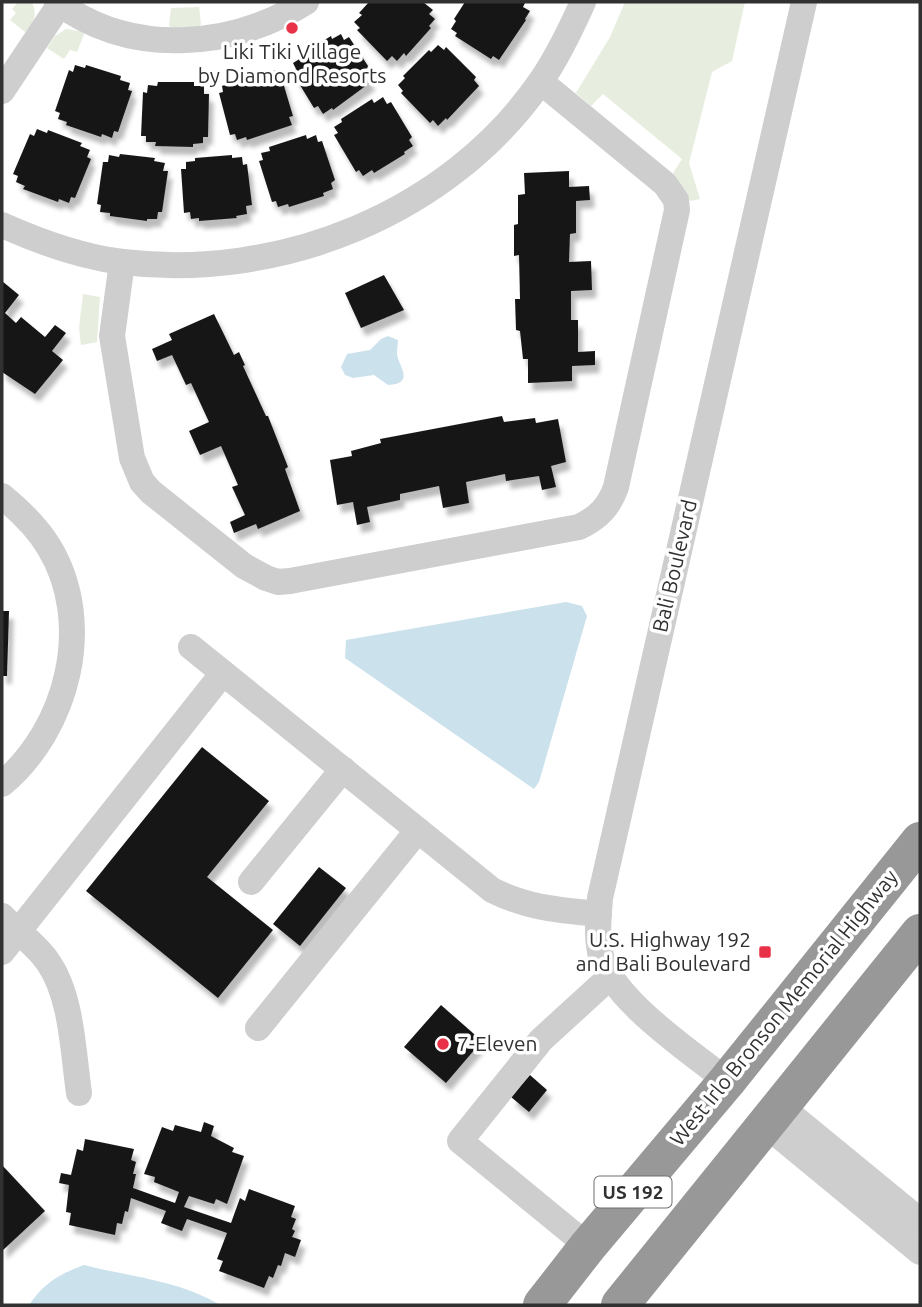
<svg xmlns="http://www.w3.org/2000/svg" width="922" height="1307" viewBox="0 0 922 1307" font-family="Ubuntu,sans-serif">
<defs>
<filter id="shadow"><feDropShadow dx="4.5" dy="8" stdDeviation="2" flood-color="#0004"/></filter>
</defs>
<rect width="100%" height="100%" fill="#fff"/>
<g fill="#e7eedf">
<path d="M18,2H32C37,14 35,24 25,32L10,20L16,13L12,9Z"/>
<path d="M625,2H745L732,61L712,72L689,163L700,199L690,201L673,173L682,159L603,94L591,106L576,93L610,37Z"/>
<path d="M199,7L201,24L199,28L171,29L169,25L171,8Z"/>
<path d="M66,29L85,32L77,52L70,50L64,59L47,48L55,36Z"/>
<path d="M83,294L100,297L97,342L81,345L79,328Z"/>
</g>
<g fill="#cbe2ed">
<path d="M388,336L398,340C398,344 397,348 397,353C397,364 417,384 388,385L374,375L353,378L345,375L341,367L347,354L370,350L381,339Z"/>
<path d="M566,602L582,606L587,616L539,782L534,789L345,658L346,640Z"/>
<path d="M84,1265C130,1277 179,1280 220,1305H29C44,1283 59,1274 84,1265Z"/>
</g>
<g fill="#181818" filter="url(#shadow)">
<path d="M369,2H423L433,10L429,14L435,19L429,26L431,28L406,56L404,53L397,61L392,56L387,61L357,30L360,28L354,22L362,15L359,13Z"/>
<path d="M465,2H522L525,3L523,7L530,11L525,19L526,20L499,60L493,56L491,59L455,36L457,33L451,29L456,21L454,19Z"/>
<path d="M341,34L344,40L349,37L372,72L366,76L371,82L333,110L332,108L323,114L318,106L314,108L292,72L296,69L293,63L301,58L300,55L331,36L332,39Z"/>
<path d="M438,45L444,50L446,47L476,77L474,80L479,86L447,120L446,118L438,126L433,120L430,123L401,93L403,91L398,85L405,78L403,76L429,50L431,52Z"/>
<path d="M75,65L85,68L86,65L121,76L120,80L130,83L128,90L132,91L118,132L114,131L112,138L102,134L101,137L66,125L67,122L58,119L60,113L55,111L69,70L73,72Z"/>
<path d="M266,70L267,73L276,70L278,77L281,76L293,116L289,117L292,125L247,140L246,137L237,140L235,134L230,135L219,93L223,92L222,86L230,83L229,79Z"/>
<path d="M158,82H194V86H204V94H209L208,137H203V143L193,144V147L155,146L156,142H146V136H141L143,92L147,93L148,85L157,86Z"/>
<path d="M383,97L387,104L391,102L412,137L409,140L413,146L404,152L405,154L374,173L372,170L363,176L359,170L356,172L334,135L338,133L334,127L342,122L341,119L372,99L374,103Z"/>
<path d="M37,129L47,133L48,130L82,143L80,146L90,150L87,157L91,159L75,198L71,197L69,203L59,199L58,202L23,189L25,186L16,182L18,176L13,174L30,134L34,136Z"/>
<path d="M306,135L307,139L316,135L318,142L322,141L335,180L331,183L333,189L323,193L324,196L289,207L288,204L278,207L276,201L272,202L259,161L263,160L261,153L270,151L269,147Z"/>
<path d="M120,154L155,158L154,161L165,163L163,171H168L162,212H158L157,219H147V221L110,216V213L100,212L101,205L97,204L103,162H108L109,155L119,157Z"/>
<path d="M232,155V158L242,157L243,165L247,164L252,205L246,206L247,214L236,216L237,218L199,221V218L191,219L190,212L184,213L181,169H186V162L195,161V158Z"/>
<path d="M569,171V187L589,186L590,200L576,201V233L570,234L569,262L591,261L592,290L571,291V320H578V352L595,351V365L572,366V381L528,383V359H523L520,331L516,330L515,299H520L519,255L514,256V225L518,224V195L525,194L524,173Z"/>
<path d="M384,275L404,310L361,328L345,293Z"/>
<path d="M2,281L19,295L5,313L16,323L21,317L45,337L55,325L66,333L52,351L63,360L35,394L2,372Z"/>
<path d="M214,314L234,355L239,352L245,365L243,366L266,416H268L288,467L285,469L300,511L258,529L256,524L234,533L230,522L245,515L232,487L238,485L221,446L200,455L189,431L209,422L191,383L186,385L172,355L157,361L152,349L172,340L169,334Z"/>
<path d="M502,416L504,422L535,418L536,423L558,419L566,462L551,466L556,487L542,490L539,476L506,481L505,474L466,482L469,503L443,508L439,486L400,494V500L367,507L370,522L357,525L353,502L337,505L330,460L352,456L351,451L381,443L380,439Z"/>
<path d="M2,611H9L7,676H2Z"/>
<path d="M202,747L269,801L207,877L273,930L218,998L86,891Z"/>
<path d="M319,867L346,888L300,946L273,924Z"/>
<path d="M441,1005L482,1041L446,1083L404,1047Z"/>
<path d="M530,1075L547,1090L529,1112L511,1097Z"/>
<path d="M204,1122L214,1126L211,1136L234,1148L232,1152L244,1156L227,1204L216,1199L214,1204L189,1196L184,1207L231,1223L240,1198L245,1201L249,1189L295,1206L291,1217L296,1219L292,1229L295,1231L292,1237L301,1240L295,1257L285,1253L281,1266L278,1265L273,1278L269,1276L264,1288L219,1271L223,1261L217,1259L227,1233L187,1219L182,1231L161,1223L166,1211L131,1198L128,1212L125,1211L122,1224L117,1223L115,1235L69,1225L71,1213L66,1212L69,1185L59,1183L61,1173L71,1175L77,1149L83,1151L85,1139L134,1149L131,1160L136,1162L133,1174H136L133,1188L175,1203L179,1192L154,1182L155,1177L144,1174L162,1127L173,1131L175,1125L201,1132Z"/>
<path d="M2,1165L45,1211L2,1251Z"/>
</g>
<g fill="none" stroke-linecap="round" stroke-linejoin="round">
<g stroke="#cecece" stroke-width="26">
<path d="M57,2C131,57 231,49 306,2"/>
<path d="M2,91L60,4"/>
<path d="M2,225C40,242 82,257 123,262C281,281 450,213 541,81C558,56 571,29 583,2"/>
<path d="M122,262L112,336L132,458L142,482L151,492L244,566L266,578L278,582L290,581L579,527C598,518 609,507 616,487L677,210L676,200L665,184L541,82"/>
<path d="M2,496C19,510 37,527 49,547C95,623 68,729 2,784"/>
<path d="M191,647L492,890C527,908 560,910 599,914"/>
<path d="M251,882L343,769"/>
<path d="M2,916C17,932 36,944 48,962C72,996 73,1052 79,1093"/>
<path d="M2,952L223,673"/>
<path d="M258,1028L418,830"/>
<path d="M727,1081C690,1051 610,999 600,952C596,933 599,916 600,898L804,2"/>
<path d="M780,1106L920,1221"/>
<path d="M765,1124L920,1252"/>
<path d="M588,1246L460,1141L541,1040L611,976"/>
</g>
<g stroke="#989898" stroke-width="38">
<path d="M542,1305L588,1246L727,1081L920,841"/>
<path d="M620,1305L920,933"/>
</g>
</g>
<g fill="#e93147" stroke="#fff" stroke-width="2.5">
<circle cx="292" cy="28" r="7"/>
<rect x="758" y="945" width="14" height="14" rx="3.5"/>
<circle cx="443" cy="1044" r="7"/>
</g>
<g text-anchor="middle" stroke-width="7" stroke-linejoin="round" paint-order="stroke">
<rect fill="#fff" stroke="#6f6f6f" stroke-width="2" x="594.5" y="1176.5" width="77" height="31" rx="5"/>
<g font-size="19" font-weight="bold" fill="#313131">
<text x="633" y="1199">US 192</text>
</g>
<g font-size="21" fill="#313131" stroke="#fff">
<text x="292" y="59">Liki Tiki Village<tspan x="292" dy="24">by Diamond Resorts</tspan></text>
<text x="751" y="947" text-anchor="end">U.S. Highway 192<tspan x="751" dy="24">and Bali Boulevard</tspan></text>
<text x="457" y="1051" text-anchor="start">7-Eleven</text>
</g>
<g font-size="21" fill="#313131" stroke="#fff">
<text transform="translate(675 566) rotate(-77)" y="7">Bali Boulevard</text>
<text transform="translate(784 1008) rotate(-51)" y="7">West Irlo Bronson Memorial Highway</text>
</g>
</g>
<rect width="922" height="1307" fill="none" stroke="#313131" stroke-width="7"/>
</svg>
